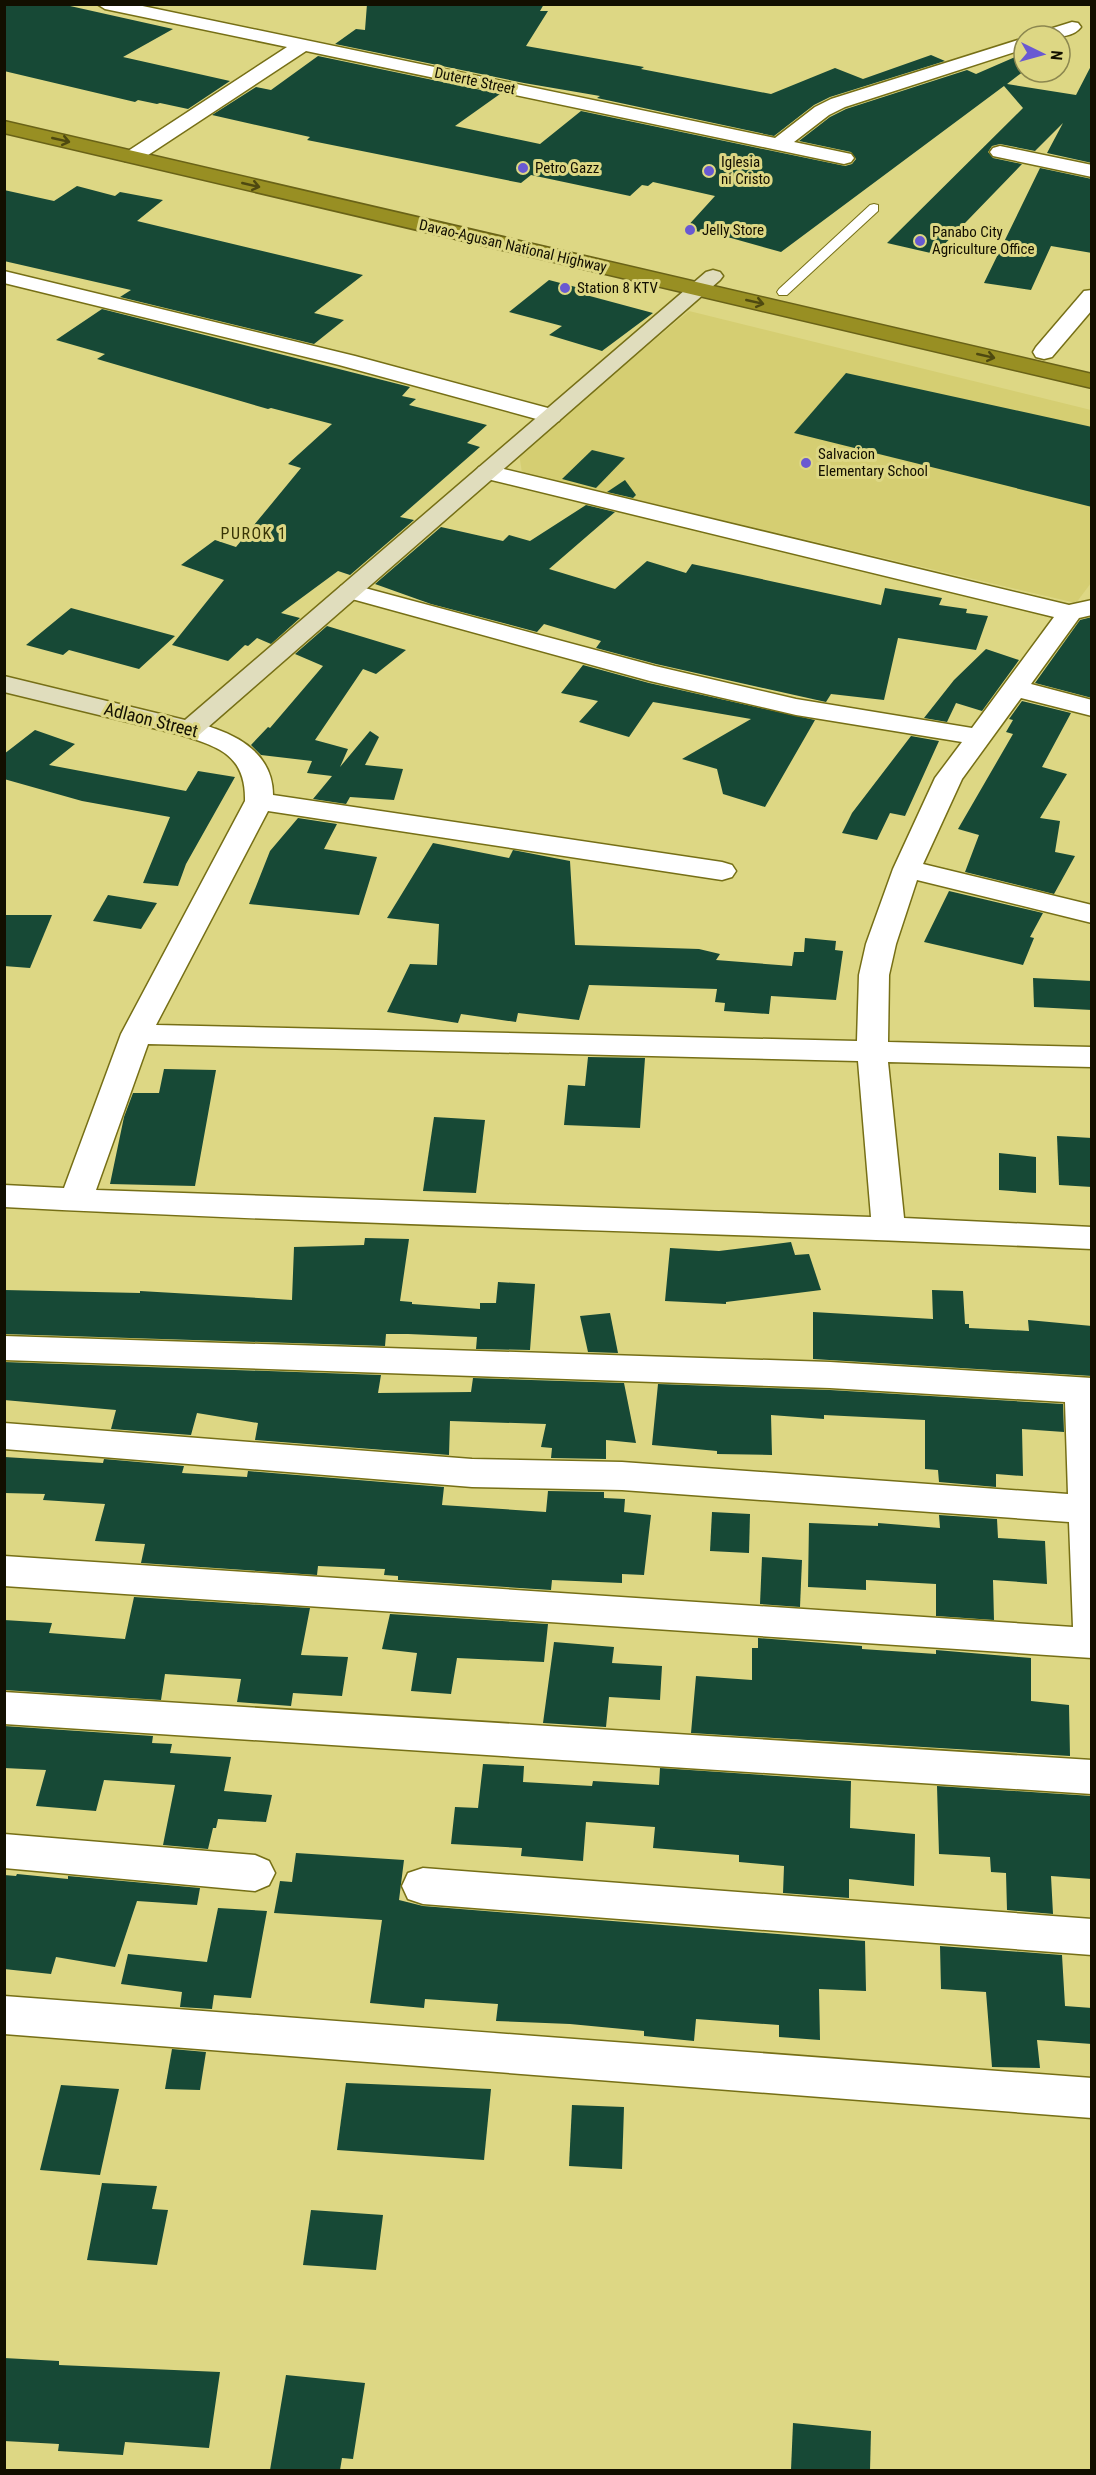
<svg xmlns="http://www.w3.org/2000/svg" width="1096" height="2475" viewBox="0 0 1096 2475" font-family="'Roboto Condensed',sans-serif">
<rect width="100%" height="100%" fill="#ddd784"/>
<path fill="#d5ce72" d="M689,311L1091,410V583L1076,603L522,473L519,453Z"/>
<g fill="#174936">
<path d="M4,4H61L173,29L123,57L230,81L188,109L160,103L157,104L138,100L135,102L4,71Z"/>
<path d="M367,4H544L540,11H548L526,46L644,67L641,69L771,94L835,68L863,79L931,55L945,61L830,97L814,105L774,136L597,98L600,96L524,83L335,44L356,29L365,30Z"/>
<path d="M1024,53V71L1007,84L1076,95L1092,64V163L1047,153L1063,123L1035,151L1000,144L992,146L988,152L993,158L1022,164L935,254L887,243L1023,108L1004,86L781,252L731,238L685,229L715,196L653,182L648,186L642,185L630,196L531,175L521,183L307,140L310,137L212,115L256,87L271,90L318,56L500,94L455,126L540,144L581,111L845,166L852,164L856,159L851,152L799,141L830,117L846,109L967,70L976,74Z"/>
<path d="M1040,168L1092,179V253L1051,246L1031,290L984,283Z"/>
<path d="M77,186L115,196L120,192L163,200L137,221L363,275L314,313L344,320L314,344L120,297L131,290L4,261V190L54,201Z"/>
<path d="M549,280L591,291L586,295L653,313L602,351L549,335L562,326L509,312Z"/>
<path d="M102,309L410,387L402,396L416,399L409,405L487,425L467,443L480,447L400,517L414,520L350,575L338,571L281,613L300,618L271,644L257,638L248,646L245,645L228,661L172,645L224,580L181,565L215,540L236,547L301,468L288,464L332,424L271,408L268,409L97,359L105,354L56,340Z"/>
<path d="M846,373L1092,427V507L794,433Z"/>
<path d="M592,450L625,458L596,488L562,479Z"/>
<path d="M625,480L636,495L633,498L607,492Z"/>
<path d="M586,505L615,512L549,569L615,589L647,561L686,573L692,564L881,605L885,588L942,598L939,605L967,609L966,613L988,616L976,650L898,638L884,700L831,694L826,702L656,664L596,648L601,641L544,624L537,632L431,604L375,584L441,527L503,541L509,535L530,541Z"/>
<path d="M71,608L175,636L139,669L69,650L63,655L26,645Z"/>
<path d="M1092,617V698L1035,683L1080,620Z"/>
<path d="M327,626L406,650L376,674L363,669L315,740L348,749L340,767L370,731L379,737L365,765L403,769L394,800L350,797L346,804L313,799L332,776L307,773L312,761L261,755L251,745L268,727L270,728L323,666L295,654Z"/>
<path d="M986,649L1019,660L982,711L956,703L947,722L924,718L954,680Z"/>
<path d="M583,665L649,683L815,720L765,807L723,794L717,769L682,759L751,719L653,702L629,737L579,722L598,701L561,693Z"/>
<path d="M1022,701L1071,713L1042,767L1067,774L1040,818L1060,821L1055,852L1075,856L1054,894L965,872L979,835L958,829L1013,734L1006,732L1013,720L1009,719Z"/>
<path d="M35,730L75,744L49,765L186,791L198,771L235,777L186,864L178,886L143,883L170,817L82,801L4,779V754Z"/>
<path d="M911,736L939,741L905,816L890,813L877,840L842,833L852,813Z"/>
<path d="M298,818L337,824L324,849L377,857L359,915L249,904L270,851Z"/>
<path d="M433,843L509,858L513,850L570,861L575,945L699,949L720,954L716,960L792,966L794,952H804L805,938L836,941L835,950L843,951L836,1000L771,996L769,1014L724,1011L725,1003L715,1002L717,989L589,985L579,1020L518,1013L516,1022L461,1014L458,1023L387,1012L410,964L437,965L439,924L387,918Z"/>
<path d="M949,891L1043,913L1030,937L1034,938L1023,965L924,942Z"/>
<path d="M108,895L157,903L141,929L93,921Z"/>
<path d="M4,915H52L30,968L4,966Z"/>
<path d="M1033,978L1092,981V1010L1034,1007Z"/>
<path d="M588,1057L645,1058L640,1128L564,1125L568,1085L585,1086Z"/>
<path d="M164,1069L216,1070L195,1186L110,1184L124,1117L133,1093H159Z"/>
<path d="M434,1117L485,1120L476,1193L423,1191Z"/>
<path d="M1057,1136L1092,1138V1187L1059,1185Z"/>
<path d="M999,1153L1036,1157V1193L999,1190Z"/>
<path d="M365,1238L409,1239L400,1301L412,1302V1304L480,1309V1303H496L498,1282L535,1284L530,1350L476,1349L477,1337L408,1334H386L385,1346L4,1334V1290L140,1293V1291L292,1300L294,1247L364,1245Z"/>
<path d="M791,1242L795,1255L809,1254L821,1290L726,1302V1304L665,1301L670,1248L719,1251Z"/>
<path d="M932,1290L963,1291L965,1324H969V1328L1029,1331L1028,1320L1092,1326V1376L813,1359V1312L933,1319Z"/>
<path d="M610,1313L618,1353L588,1352L580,1316Z"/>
<path d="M4,1362L381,1375L378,1393L471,1392L473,1378L624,1383L636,1443L606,1440V1459L551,1458L552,1448L541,1447L546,1424L450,1421L449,1455L255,1440L258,1423L197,1413L191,1435L111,1429L116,1410L4,1400Z"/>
<path d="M658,1384L830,1390L1063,1404L1064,1432L1022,1429L1023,1476L996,1474V1487L939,1482L938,1470L925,1469V1420L824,1415V1419L771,1415L772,1455L717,1454V1451L652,1445Z"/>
<path d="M4,1457L103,1463L104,1459L184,1466L182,1473L247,1477L248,1471L444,1487L442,1505L546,1512L548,1491L604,1492V1498L625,1499L624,1512L651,1515L644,1575L622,1574V1583L552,1580L551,1590L398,1580V1576L384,1575L385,1569L318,1566L317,1575L141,1563L145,1544L95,1541L105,1504L43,1500L45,1494L4,1493Z"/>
<path d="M712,1512L750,1514L749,1553L710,1551Z"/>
<path d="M939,1515L997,1519L998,1538L1045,1541L1047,1584L993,1580L994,1620L936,1616V1584L866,1580V1590L808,1587L809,1523L878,1526V1523L940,1528Z"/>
<path d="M762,1557L802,1560L800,1607L760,1604Z"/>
<path d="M134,1597L310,1608L301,1655L348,1657L342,1696L293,1693L291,1706L237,1702L241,1679L165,1674L161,1700L4,1690V1620L52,1623L49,1633L125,1639Z"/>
<path d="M390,1614L548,1624L544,1662L457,1658L451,1694L411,1691L417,1653L382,1649Z"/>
<path d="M758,1638L862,1646V1649L936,1654V1650L1031,1658V1701L1069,1705L1070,1756L691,1733L696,1676L752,1680V1648H758Z"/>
<path d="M554,1642L614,1647L612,1663L662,1666L660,1700L609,1697L606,1727L543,1723Z"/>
<path d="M4,1726L153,1736L152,1743L172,1744L170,1753L231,1757L224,1791L272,1795L266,1822L218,1819L216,1828H213L208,1849L163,1845L175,1785L104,1780L96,1811L36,1806L46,1770L4,1768Z"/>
<path d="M483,1764L524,1766L523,1782L592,1786L593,1781L659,1785L660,1768L851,1781L850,1828L915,1834L914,1886L849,1879V1898L783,1893L784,1866L739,1862V1855L653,1848L655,1827L586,1822L583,1861L521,1856L522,1848L451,1844L455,1807L478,1808Z"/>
<path d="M937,1786L1092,1796V1879L1051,1876L1053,1914L1007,1910L1006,1873L991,1872L990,1857L939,1854Z"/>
<path d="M296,1853L404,1860L399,1900L423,1906L865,1941L866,1991L819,1989L820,2040L779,2037V2025L696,2019L694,2041L644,2036V2031L570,2024L496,2021L498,2004L425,1999L424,2008L370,2003L382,1920L274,1913L280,1881L292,1882Z"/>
<path d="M17,1874L68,1879V1876L200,1888L197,1905L137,1901L115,1967L56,1957L51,1974L4,1969V1875L16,1876Z"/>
<path d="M218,1908L267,1911L251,1998L214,1995L212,2009L180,2007L182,1992L121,1984L128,1954L207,1962Z"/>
<path d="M940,1946L1062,1955L1065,2006L1092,2008V2044L1037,2040L1040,2068L992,2067L986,1992L941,1989Z"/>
<path d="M172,2049L206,2052L200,2090L165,2089Z"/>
<path d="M346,2083L491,2089L484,2160L337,2150Z"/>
<path d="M61,2085L119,2089L100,2175L40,2170Z"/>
<path d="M572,2105L624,2107L622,2169L569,2166Z"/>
<path d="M102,2183L157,2186L152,2209L168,2210L157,2265L87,2260Z"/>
<path d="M311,2210L383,2215L376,2270L303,2265Z"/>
<path d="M4,2358L59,2361V2365L220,2372L209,2448L125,2442L123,2455L58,2451L59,2444L4,2441Z"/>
<path d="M286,2375L365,2383L353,2459L342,2458L340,2470H270Z"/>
<path d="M793,2423L871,2431L870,2470H791Z"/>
</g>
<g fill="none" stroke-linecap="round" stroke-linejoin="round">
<defs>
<path id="lane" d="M874,204L878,205V211L787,295H779L777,292L779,289L870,205Z"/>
<g id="street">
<path d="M97,4H133L775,138L815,107L831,99L1024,38V49L845,107L829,115L794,142L851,154L854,158L851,162L844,164L306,51L139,161H125L122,157L125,153L287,47L105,9Z"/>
<path d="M1072,22L1078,23L1081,27C1071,40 1052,36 1037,36L1040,32Z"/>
<path d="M1000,146L1092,165V177L993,156L990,152L993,148Z"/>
<path d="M4,271L355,356L559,411L562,416L559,421L551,423L339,365L4,283Z"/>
<path d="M1092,290V310L1052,357L1044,359L1036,357L1033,352L1036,347L1084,291Z"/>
<path d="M487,465L1069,605L1092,600V615L1079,618L1031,684L1092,700V716L1021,698L962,779L923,864L1092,905V923L917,880L896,944L889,975L888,1042L1092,1047V1067L888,1062L904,1218L1092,1227V1249C729,1232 367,1226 4,1207V1185L64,1188L121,1034L245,801C246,755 219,747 181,735L177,729L181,723C194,720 204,725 216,729C247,740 273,760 273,795L722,862L732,865L736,871L732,877L722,880L268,811L156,1025L857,1041L859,975L866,944L893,869L935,778L962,742L796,715L650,681L341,596L338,591L341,586L350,584L655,666L796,699L972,728L1054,617L479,477L475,472L479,467ZM148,1044L858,1061L871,1217L96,1190Z"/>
<path d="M4,1336L830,1362L1092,1378V1658L4,1586V1556L1073,1627L1069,1522L622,1490L472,1487L4,1449V1423L472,1459L622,1462L1068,1494L1065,1402L830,1388L4,1360Z"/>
<path d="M4,1692L1092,1760V1794L4,1724Z"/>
<path d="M4,1834L255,1855L269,1861L275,1873L269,1885L255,1891L4,1868Z"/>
<path d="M423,1868L1092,1919V1955L423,1904L408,1899L402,1886L408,1873Z"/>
<path d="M4,1996L1092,2078V2118L4,2034Z"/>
</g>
<path id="secondary" d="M713,270L720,272L723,276L720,280L199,735L190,737L4,692V676L185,720L706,272Z"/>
<path id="highway" d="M4,121L1092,374V388L4,133Z"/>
</defs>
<use href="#lane" stroke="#766f16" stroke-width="2"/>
<use href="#street" stroke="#766f16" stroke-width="3"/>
<use href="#secondary" stroke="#766f16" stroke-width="3"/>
<use href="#highway" stroke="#696217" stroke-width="3"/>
<use href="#lane" fill="#fff" fill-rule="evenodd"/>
<use href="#street" fill="#fff" fill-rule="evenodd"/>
<use href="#secondary" fill="#e0ddbd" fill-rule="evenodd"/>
<use href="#highway" fill="#988f23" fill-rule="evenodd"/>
</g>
<defs><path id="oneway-shaft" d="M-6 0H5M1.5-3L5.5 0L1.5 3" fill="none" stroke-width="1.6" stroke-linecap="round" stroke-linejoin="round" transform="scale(1.5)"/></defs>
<g stroke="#4e4910">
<use href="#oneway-shaft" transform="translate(61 140) rotate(13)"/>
<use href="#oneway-shaft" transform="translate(251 185) rotate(13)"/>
<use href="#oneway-shaft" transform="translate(755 302) rotate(13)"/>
<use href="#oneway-shaft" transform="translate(986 356) rotate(13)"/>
</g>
<g fill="#6959d2" stroke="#ddd784" stroke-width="2">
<circle cx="523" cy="168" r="6"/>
<circle cx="709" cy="171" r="6"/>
<circle cx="690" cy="230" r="6"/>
<circle cx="920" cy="241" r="6"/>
<circle cx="565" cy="288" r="6"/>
<circle cx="806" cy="463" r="6"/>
</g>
<g text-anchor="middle" stroke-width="6" stroke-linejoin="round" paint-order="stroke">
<g font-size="15" fill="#120f00" stroke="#ddd784">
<text transform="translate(475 81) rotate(12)" y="5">Duterte Street</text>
<text transform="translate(513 246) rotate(13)" y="5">Davao-Agusan National Highway</text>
</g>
<g font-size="15" fill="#120f00" stroke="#ddd784" text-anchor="start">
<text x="721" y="167">Iglesia<tspan x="721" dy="17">ni Cristo</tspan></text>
<text x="535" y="173">Petro Gazz</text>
<text x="702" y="235">Jelly Store</text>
<text x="932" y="237">Panabo City<tspan x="932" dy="17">Agriculture Office</tspan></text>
<text x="577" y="293">Station 8 KTV</text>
<text x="818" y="459">Salvacion<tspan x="818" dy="17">Elementary School</tspan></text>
</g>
<g font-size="16" letter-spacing="1.5" fill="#383406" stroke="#ddd784">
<text x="254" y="539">PUROK 1</text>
</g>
<g font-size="18" fill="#120f00" stroke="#ddd784">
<text transform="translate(151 720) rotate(14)" y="6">Adlaon Street</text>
</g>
</g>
<rect width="1096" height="2475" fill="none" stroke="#120f00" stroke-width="12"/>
<g transform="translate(1042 54) rotate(95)"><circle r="28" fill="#ddd784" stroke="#8c874f" stroke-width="1.5"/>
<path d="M0-4.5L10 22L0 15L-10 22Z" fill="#6959d2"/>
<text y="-9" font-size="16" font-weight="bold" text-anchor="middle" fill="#120f00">N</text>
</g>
</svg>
